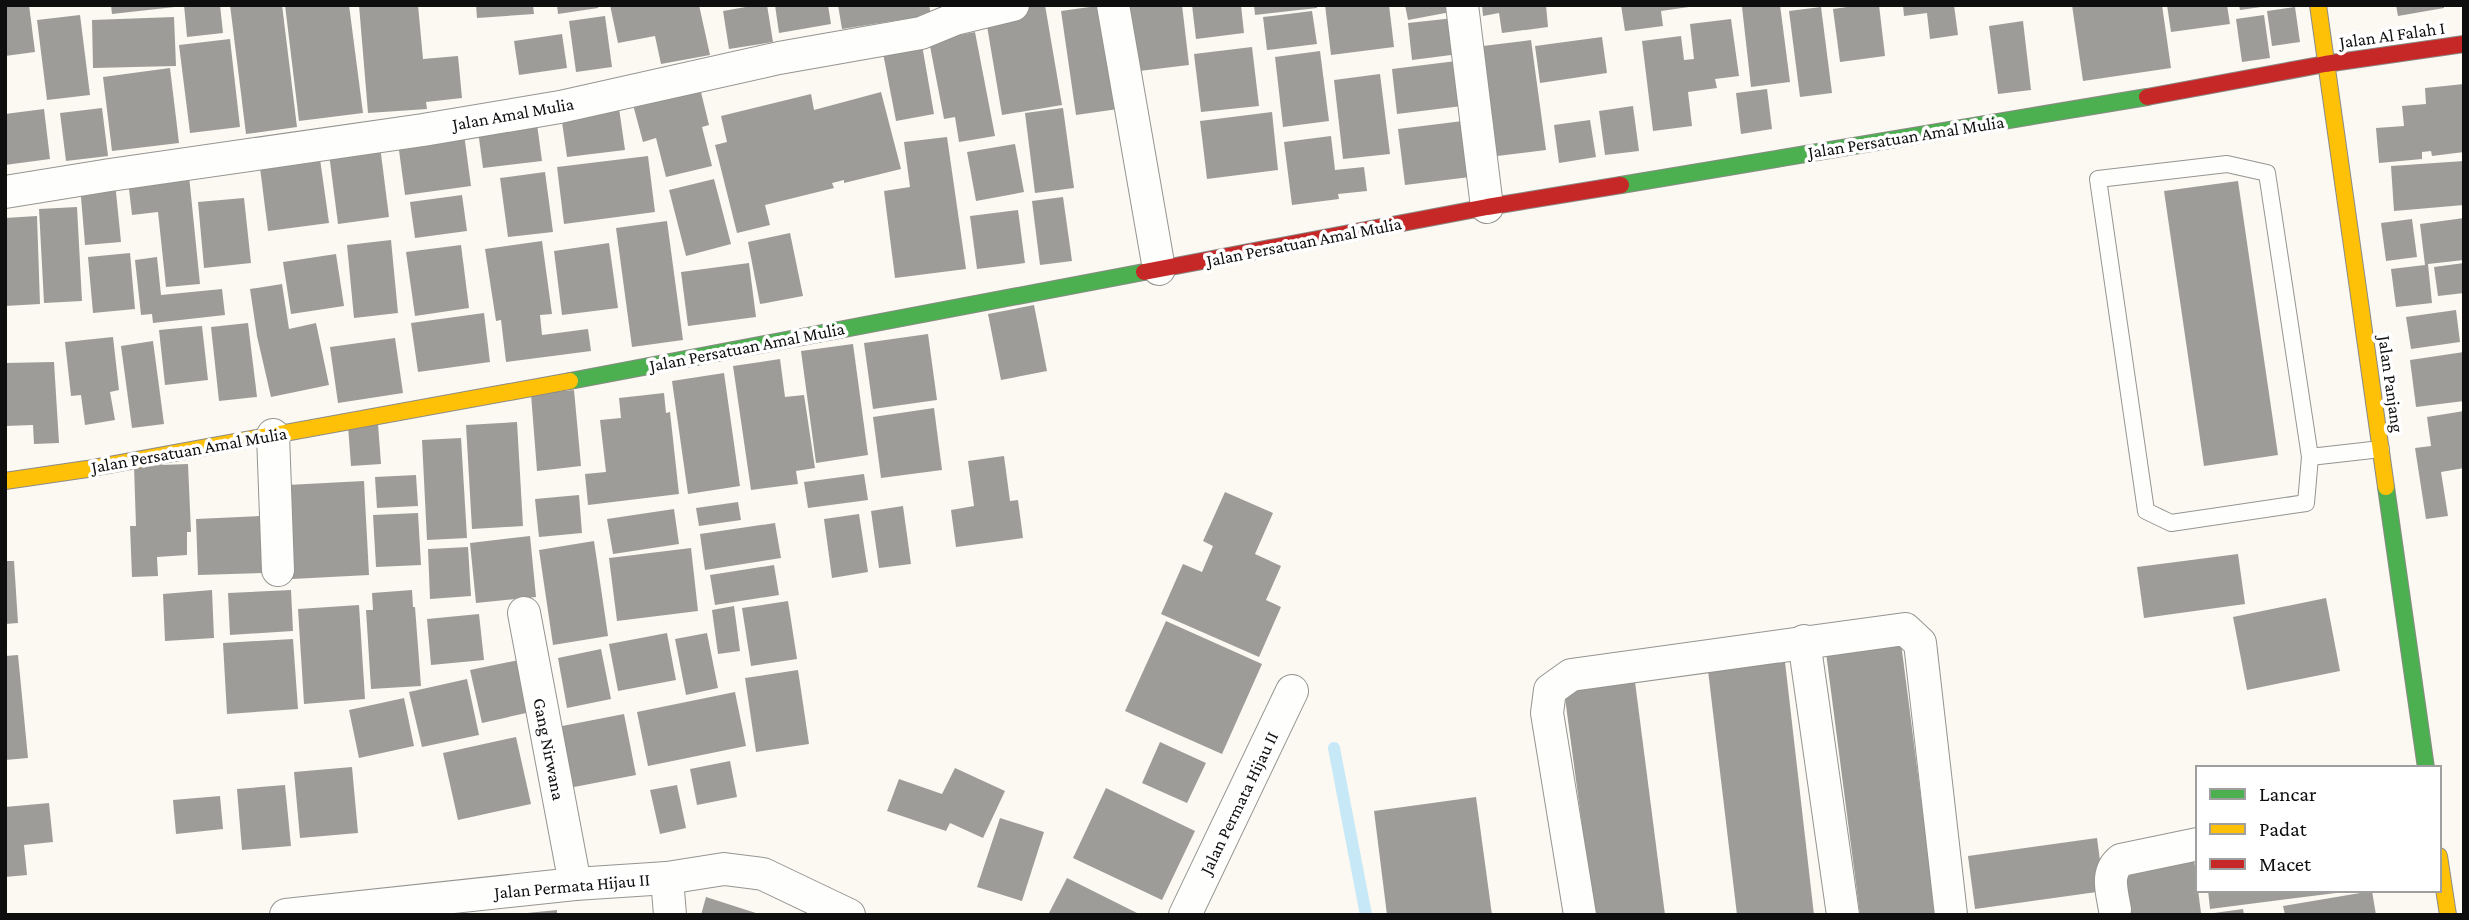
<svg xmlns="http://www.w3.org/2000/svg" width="2469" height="920" viewBox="0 0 2469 920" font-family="'Crimson Pro',serif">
<rect width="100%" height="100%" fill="#fbf9f2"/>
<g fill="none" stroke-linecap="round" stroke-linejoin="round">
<path stroke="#c6e8f7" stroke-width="12" d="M1334,748L1366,915"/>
</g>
<g fill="#9e9c98">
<path d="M5,5H29L35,52L5,56Z"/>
<path d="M111,5H175V7L112,14Z"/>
<path d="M184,5H220L223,33L187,37Z"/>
<path d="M230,5H282L297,127L246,134Z"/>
<path d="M285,5H349L363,113L299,121Z"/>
<path d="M359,5H418L423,59L458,56L462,98L426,102L427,109L368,113Z"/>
<path d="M476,5H533L534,14L477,18Z"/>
<path d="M557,5H598V8L558,14Z"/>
<path d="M610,5H699L710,55L661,64L655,36L618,43Z"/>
<path d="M757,5H767L773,42L729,49L723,11Z"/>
<path d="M775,5H828L831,24L779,33Z"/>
<path d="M838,5H929L931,15L842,29Z"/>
<path d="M1036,5H1045L1062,105L1002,115L985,14Z"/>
<path d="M1104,5L1118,109L1076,115L1061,11Z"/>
<path d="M1122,5H1182L1189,65L1131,72Z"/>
<path d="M1192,5H1241L1244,33L1196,39Z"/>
<path d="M1254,5H1317V8L1255,15Z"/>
<path d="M1325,5H1389L1394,47L1331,55Z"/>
<path d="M1405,5H1455L1456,11L1408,20Z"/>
<path d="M1482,5H1546L1548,27L1502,33L1499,13L1483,16Z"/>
<path d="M1621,5H1689V7L1661,11L1663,26L1625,31Z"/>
<path d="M1755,5H1780L1790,82L1751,87L1742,7Z"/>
<path d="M1861,5H1879L1885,56L1840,62L1833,9Z"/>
<path d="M1903,5H1954L1958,35L1930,39L1927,13L1904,16Z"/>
<path d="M2072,5H2162L2171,68L2083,81Z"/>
<path d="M2167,5H2227L2230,24L2171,32Z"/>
<path d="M2239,5H2261V7L2240,10Z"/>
<path d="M2396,5H2444V8L2398,16Z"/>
<path d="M1821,7L1832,93L1800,97L1789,11Z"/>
<path d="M2295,7L2300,42L2272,46L2267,11Z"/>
<path d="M1312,11L1317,44L1267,50L1263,17Z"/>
<path d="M80,15L90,95L47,100L37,20Z"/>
<path d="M2264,15L2270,58L2242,62L2236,19Z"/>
<path d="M605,16L612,67L576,72L569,21Z"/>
<path d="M174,17L176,66L93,68L92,20Z"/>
<path d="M1454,18L1459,54L1412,60L1408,23Z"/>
<path d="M1731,19L1739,76L1715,79L1717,88L1688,92L1692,126L1653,131L1642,41L1681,36L1684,60L1694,59L1690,24Z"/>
<path d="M2023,21L2031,90L1998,94L1989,26Z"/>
<path d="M975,32L995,136L959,142L955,117L944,119L929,41Z"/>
<path d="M562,34L567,68L519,75L514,41Z"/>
<path d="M1602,37L1607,73L1540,83L1535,46Z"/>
<path d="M230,39L240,127L190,133L179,45Z"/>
<path d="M1531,40L1546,150L1497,156L1483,46Z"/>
<path d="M922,45L934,114L896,121L883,53Z"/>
<path d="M1252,47L1259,106L1201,112L1194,54Z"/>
<path d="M1320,51L1329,121L1283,127L1275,57Z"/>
<path d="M1464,60L1470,105L1397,114L1392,69Z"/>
<path d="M170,68L179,143L112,151L103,77Z"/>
<path d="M1380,74L1390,154L1343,159L1334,80Z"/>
<path d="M699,84L709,125L702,127L712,166L666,177L656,138L643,142L632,101Z"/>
<path d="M2464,84V152L2432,156L2431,151L2422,152V159L2379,163L2376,128L2404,126L2402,106L2426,104L2425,88Z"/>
<path d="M1767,89L1772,129L1741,134L1736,93Z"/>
<path d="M881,92L901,169L844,183V180L832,183L834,188L765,205L770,225L737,233L715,145L727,142L721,116L811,94L814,110Z"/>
<path d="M1633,106L1639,151L1605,155L1599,111Z"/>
<path d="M102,108L108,156L66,161L60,113Z"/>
<path d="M619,108L625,150L567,157L561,115Z"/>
<path d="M1063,108L1074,188L1035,193L1025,113Z"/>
<path d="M44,109L50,159L5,165V114Z"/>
<path d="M1272,112L1278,170L1207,179L1200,121Z"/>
<path d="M1471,120L1478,176L1405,185L1398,129Z"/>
<path d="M1590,120L1596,157L1559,163L1554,125Z"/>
<path d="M537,124L542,161L483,168L478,131Z"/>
<path d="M464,134L471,186L405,195L398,143Z"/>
<path d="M1331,136L1335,170L1364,167L1367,191L1338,194L1339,199L1292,205L1284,142Z"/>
<path d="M947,137L966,269L895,278L884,191L910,187L904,142Z"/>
<path d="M1015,144L1024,192L976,201L967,152Z"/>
<path d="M380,146L389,217L338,224L329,154Z"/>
<path d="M319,152L329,223L268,231L259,160Z"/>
<path d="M648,156L655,212L564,224L557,167Z"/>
<path d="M2464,161V205L2394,211L2391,166Z"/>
<path d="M188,166L200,284L166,287L158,212L132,215L127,172Z"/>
<path d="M545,172L553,232L508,237L500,178Z"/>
<path d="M714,179L731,244L686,256L669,190Z"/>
<path d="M2238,181L2278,455L2204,466L2164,191Z"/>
<path d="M115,182L121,242L85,245L80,185Z"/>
<path d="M462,195L467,231L415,238L410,202Z"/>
<path d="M1063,197L1072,261L1040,265L1032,201Z"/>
<path d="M244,198L251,263L204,268L198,202Z"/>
<path d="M77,207L82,301L44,303L39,209Z"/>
<path d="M1018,210L1025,263L977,269L970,216Z"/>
<path d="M37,216L40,304L5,306V218Z"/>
<path d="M2464,218V260L2428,264L2432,303L2396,307L2391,269L2425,265L2420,224Z"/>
<path d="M2412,219L2417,257L2386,261L2381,223Z"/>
<path d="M667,221L683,340L632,347L616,228Z"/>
<path d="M790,233L803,296L760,304L748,242Z"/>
<path d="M391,240L398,313L354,318L347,245Z"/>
<path d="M542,241L552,314L540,315L542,335L588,329L591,351L506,362L501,320L496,321L485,249Z"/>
<path d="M609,243L618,308L562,315L554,251Z"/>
<path d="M461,245L469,308L415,316L406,252Z"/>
<path d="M130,253L135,309L93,313L88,257Z"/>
<path d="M336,254L344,306L291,314L283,262Z"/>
<path d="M157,257L161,295L222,289L225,315L153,323L152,314L141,315L135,260Z"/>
<path d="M749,263L756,317L688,326L681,272Z"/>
<path d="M2464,263V293L2438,296L2434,267Z"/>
<path d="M282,284L289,329L316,323L329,385L271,397L257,336L250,289Z"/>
<path d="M1034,305L1047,371L1001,380L988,314Z"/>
<path d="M2456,310L2460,342L2411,349L2406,317Z"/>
<path d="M484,313L490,362L418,372L411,323Z"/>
<path d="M248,323L257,397L219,401L211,327Z"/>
<path d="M202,326L208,380L165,385L159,330Z"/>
<path d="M928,334L937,400L873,409L864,343Z"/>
<path d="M113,337L119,390L110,392L115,420L85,425L81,395L71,396L65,342Z"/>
<path d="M395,338L403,393L338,403L330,347Z"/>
<path d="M153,341L164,424L132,428L121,346Z"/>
<path d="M853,344L868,455L816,463L801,351Z"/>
<path d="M2464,352V401L2416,407L2410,360Z"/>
<path d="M780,359L785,397L804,395L815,468L796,471L798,484L751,490L733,366Z"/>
<path d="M54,362L59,443L34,444L33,425L5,426V363Z"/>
<path d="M724,373L740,486L688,494L672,381Z"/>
<path d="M574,390L581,466L537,471L531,394Z"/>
<path d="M664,393L666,413L670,412L679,494L588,505L585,474L606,472L600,420L621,418L619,398Z"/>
<path d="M934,408L942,470L881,478L873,417Z"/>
<path d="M2464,411V468L2441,472L2448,516L2426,519L2415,448L2431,446L2427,417Z"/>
<path d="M517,422L523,526L472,529L466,425Z"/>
<path d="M378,424L381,464L351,466L348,426Z"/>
<path d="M461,438L467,538L427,540L422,440Z"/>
<path d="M1004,456L1010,501L1018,500L1023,538L956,547L951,510L974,506L968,461Z"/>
<path d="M188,464L191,532H187V555L157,557L158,576L132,577L130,526H136L134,466Z"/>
<path d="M864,474L868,500L808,508L804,482Z"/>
<path d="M416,475L418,506L377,508L375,477Z"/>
<path d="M364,481L369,575L292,579L287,485Z"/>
<path d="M1225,492L1273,513L1255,554L1281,566L1266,600L1281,607L1259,657L1161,614L1183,564L1202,572L1213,546L1203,541Z"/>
<path d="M579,495L582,533L539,537L535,499Z"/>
<path d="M738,502L741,520L699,526L696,508Z"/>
<path d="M903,506L911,564L879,568L871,511Z"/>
<path d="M674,509L679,544L613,554L607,519Z"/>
<path d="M418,513L421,565L376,567L373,515Z"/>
<path d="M859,514L868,572L832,578L824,519Z"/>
<path d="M260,516L262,573L198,575L196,519Z"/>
<path d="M775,523L781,558L705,570L700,534Z"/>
<path d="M530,536L536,597L476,603L470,543Z"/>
<path d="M594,541L608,636L553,645L539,550Z"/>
<path d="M468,547L471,596L430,599L428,549Z"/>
<path d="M691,548L698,611L617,621L609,558Z"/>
<path d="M2238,554L2245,604L2144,618L2137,567Z"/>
<path d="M5,561H14L18,623L5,624Z"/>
<path d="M774,565L779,595L715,605L710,575Z"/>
<path d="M212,590L214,638L165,641L163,594Z"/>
<path d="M291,590L293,631L230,635L228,593Z"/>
<path d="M412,590L413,607H415L421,686L371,689L366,610H373L372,593Z"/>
<path d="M2326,598L2340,671L2247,690L2233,617Z"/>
<path d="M788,601L797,659L751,666L742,608Z"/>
<path d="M359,605L365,699L304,704L298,609Z"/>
<path d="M734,606L740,651L718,654L712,610Z"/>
<path d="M479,614L484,660L431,665L427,619Z"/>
<path d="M1166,621L1262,664L1222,754L1125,711Z"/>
<path d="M667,633L676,680L618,691L609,644Z"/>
<path d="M707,633L718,688L686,695L675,639Z"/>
<path d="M1900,635L1936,915H1860L1825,645Z"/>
<path d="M293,639L298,709L227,714L223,643Z"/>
<path d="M601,649L611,699L567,708L558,658Z"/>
<path d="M1784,653L1814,915H1737L1707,662Z"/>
<path d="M18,655L28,758L5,760V656Z"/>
<path d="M524,659L535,711L482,723L470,670Z"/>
<path d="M798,670L809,744L756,752L745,678Z"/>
<path d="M1634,674L1665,915H1594L1563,683Z"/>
<path d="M467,679L479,735L422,747L409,692Z"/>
<path d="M735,692L746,746L648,766L637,712Z"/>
<path d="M404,698L414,746L359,758L349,710Z"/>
<path d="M624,714L636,775L569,788L557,727Z"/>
<path d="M516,737L531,804L458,820L443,753Z"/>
<path d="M1160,742L1206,763L1187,803L1142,783Z"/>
<path d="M730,761L737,797L697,805L690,769Z"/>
<path d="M352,767L358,833L300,838L294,772Z"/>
<path d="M955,768L1005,791L983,838L950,823L946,831L887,811L899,779L942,794Z"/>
<path d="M285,785L291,846L242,850L237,789Z"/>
<path d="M677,785L686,828L660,834L650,790Z"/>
<path d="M1106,788L1195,831L1162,900L1073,858Z"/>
<path d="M220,796L223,829L176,834L173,800Z"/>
<path d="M1476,797L1492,915H1387L1374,811Z"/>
<path d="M49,803L53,842L24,845L27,875L5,877V807Z"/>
<path d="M1000,818L1044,832L1022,901L977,887Z"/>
<path d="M2097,838L2104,891L1975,909L1968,856Z"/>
<path d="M2194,859L2201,913L2124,915L2119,869Z"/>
<path d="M1067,878L1141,915H1048Z"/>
<path d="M2208,890H2344V892L2210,909Z"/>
<path d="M2372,891L2376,915H2285L2283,906Z"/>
<path d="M706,897L759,914V915H701Z"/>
<path d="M2243,909L2244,915H2214V913Z"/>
<path d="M557,910V915H527V913Z"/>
</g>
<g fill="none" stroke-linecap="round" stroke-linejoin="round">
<defs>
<g id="lane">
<path d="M2227,164L2267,173L2310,457L2306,503L2171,523L2146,511L2098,179Z"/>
<path d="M2310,457L2381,449"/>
</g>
<g id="street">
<path d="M1113,5L1159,269"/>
<path d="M1462,5L1487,207"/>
<path d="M5,192L110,175L423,130L560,107L779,58L921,33L955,19L1013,5"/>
<path d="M273,435L278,570"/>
<path d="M524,613L575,884"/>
<path d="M1804,641L1843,915"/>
<path d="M667,878L670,915"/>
<path d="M2115,910C2112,891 2105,873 2121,860L2198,844"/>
<path d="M286,915L575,884L667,878L724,869L763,874L849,915"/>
<path d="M1185,915L1292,691"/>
<path d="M1580,915L1547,713L1550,690L1571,675L1905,629L1920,643L1951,915"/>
</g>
<g id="fast">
<path d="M1621,185L2147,97"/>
<path d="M570,381L1144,272"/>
<path d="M2386,487L2426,768"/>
</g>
<g id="slow">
<path d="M2318,5L2386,487"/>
<path d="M5,481L87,469L570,381"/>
<path d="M2439,856L2448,915"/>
</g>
<g id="jam">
<path d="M2147,97L2325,64L2464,44"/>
<path d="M1144,272L1487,207L1621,185"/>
</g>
</defs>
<use href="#lane" stroke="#959491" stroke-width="18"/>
<use href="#street" stroke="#959491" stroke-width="34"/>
<use href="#fast" stroke="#8b8a87" stroke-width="18"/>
<use href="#slow" stroke="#8b8a87" stroke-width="18"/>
<use href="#jam" stroke="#8b8a87" stroke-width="18"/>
<use href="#lane" stroke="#fefefd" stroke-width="16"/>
<use href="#street" stroke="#fefefd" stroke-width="32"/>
<use href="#fast" stroke="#4caf50" stroke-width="16"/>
<use href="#slow" stroke="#ffc107" stroke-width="16"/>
<use href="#jam" stroke="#c62828" stroke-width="16"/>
</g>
<g text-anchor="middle" stroke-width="7" stroke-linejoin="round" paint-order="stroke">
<g font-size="18" fill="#0e0e0e" stroke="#fff">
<text transform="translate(2392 35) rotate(-8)" y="6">Jalan Al Falah I</text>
<text transform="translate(513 114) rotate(-10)" y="6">Jalan Amal Mulia</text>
<text transform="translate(1906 137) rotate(-9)" y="6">Jalan Persatuan Amal Mulia</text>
<text transform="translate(1304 242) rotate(-11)" y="6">Jalan Persatuan Amal Mulia</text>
<text transform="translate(747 347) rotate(-11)" y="6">Jalan Persatuan Amal Mulia</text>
<text transform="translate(2391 384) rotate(82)" y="6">Jalan Panjang</text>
<text transform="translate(189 450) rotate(-10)" y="6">Jalan Persatuan Amal Mulia</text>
<text transform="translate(549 749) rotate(79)" y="6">Gang Nirwana</text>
<text transform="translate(1239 803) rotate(-64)" y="6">Jalan Permata Hijau II</text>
<text transform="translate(572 886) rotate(-5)" y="6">Jalan Permata Hijau II</text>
</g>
</g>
<rect width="2469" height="920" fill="none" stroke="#0e0e0e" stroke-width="14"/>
<rect x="2196" y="766" width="245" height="126" fill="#ffffff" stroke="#9f9f9f" stroke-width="2"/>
<rect x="2210" y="789" width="35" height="10" fill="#4caf50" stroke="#9f9f9f" stroke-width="2"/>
<text x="2259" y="801" font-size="21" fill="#0e0e0e">Lancar</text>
<rect x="2210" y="824" width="35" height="10" fill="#ffc107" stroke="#9f9f9f" stroke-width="2"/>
<text x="2259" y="836" font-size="21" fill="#0e0e0e">Padat</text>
<rect x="2210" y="859" width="35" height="10" fill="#c62828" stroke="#9f9f9f" stroke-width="2"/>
<text x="2259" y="871" font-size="21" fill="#0e0e0e">Macet</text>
</svg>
